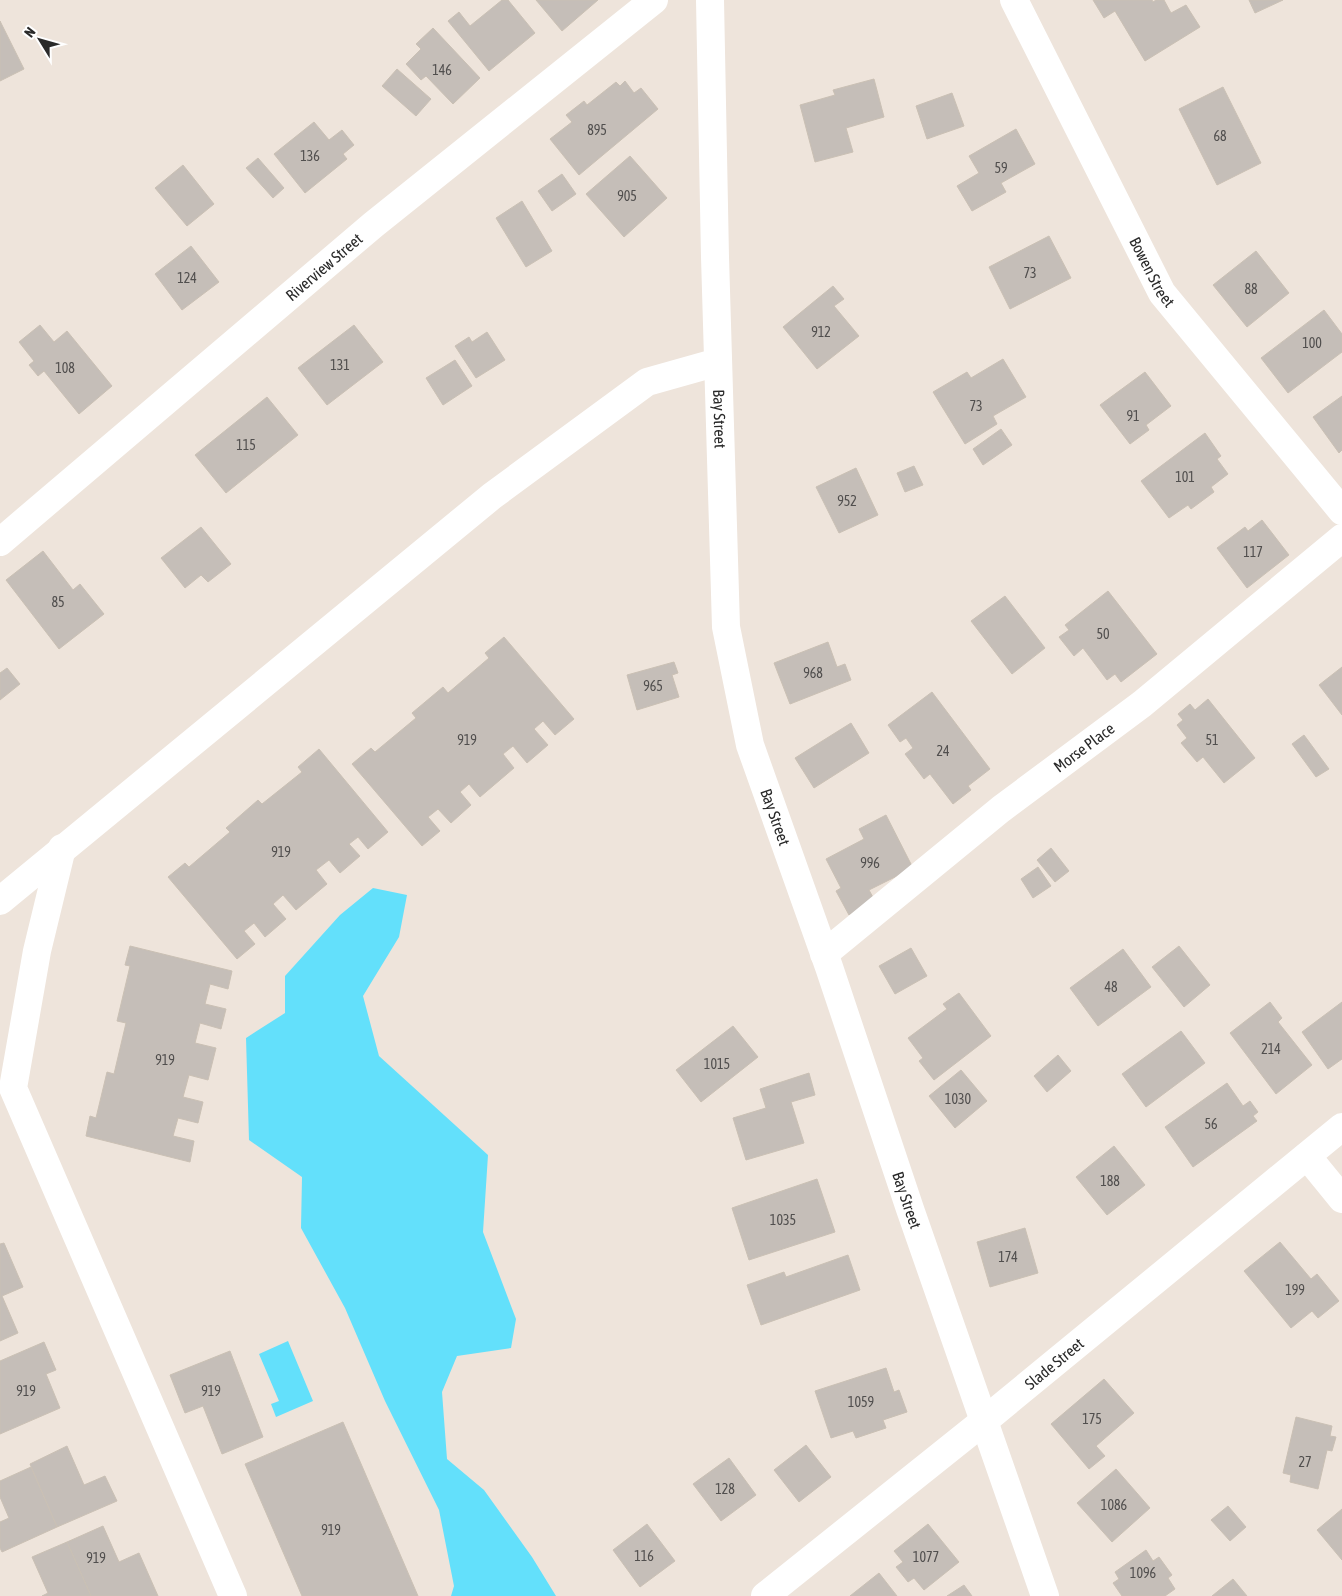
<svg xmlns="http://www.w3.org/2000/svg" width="1342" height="1596" viewBox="0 0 1342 1596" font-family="'Asap Condensed',sans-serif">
<rect width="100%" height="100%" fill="#eee4db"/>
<g fill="#63e0fb">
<path d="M373,888L407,895L399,937L363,996L379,1056L488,1155L483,1232L516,1319L511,1348L457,1356L442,1392L447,1459L484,1490L532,1557L556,1596H451L454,1586L439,1510L385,1401L345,1308L301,1228L302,1177L249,1140L246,1038L285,1013V976L340,915Z"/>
<path d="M288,1341L313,1401L276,1417L271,1404L279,1401L259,1354Z"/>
</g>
<g fill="#c5beb8" stroke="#cac0b4">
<path d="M502,0H508L535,33L489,71L448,21L459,12L470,26Z"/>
<path d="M536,0H598L562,31Z"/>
<path d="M1093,0H1152L1153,2L1156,0H1164L1171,13L1186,5L1200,27L1145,61L1115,11L1104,18Z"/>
<path d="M1249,0H1283L1255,13Z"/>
<path d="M0,21L24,69L0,81Z"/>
<path d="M433,28L480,78L453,104L426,76L421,80L406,64L421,49L416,44Z"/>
<path d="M397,69L431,99L416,116L382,86Z"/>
<path d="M874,79L884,117L846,128L853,152L815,162L800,105L835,95L833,90Z"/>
<path d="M625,81L634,93L641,88L658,109L579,175L550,139L572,122L566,115L584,101L587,105L616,82L620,86Z"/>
<path d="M1223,87L1261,163L1217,185L1179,109Z"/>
<path d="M952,93L964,126L927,139L916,106Z"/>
<path d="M314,122L329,140L342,130L354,145L343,154L347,159L305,193L274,154Z"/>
<path d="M1016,129L1035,164L1001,183L1006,192L972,211L957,186L979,173L969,156Z"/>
<path d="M630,156L667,198L624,237L586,194Z"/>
<path d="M258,158L284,188L273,198L246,168Z"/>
<path d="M183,165L214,204L187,226L155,188Z"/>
<path d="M562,174L576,194L552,211L538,191Z"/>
<path d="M522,201L552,251L526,267L496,218Z"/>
<path d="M1049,236L1071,278L1010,309L989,267Z"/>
<path d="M191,246L219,282L182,310L155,274Z"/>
<path d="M1256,251L1289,293L1247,327L1213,285Z"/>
<path d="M833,286L844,299L834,306L859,336L817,369L783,327Z"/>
<path d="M1324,310L1342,334V352L1288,393L1261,358Z"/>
<path d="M40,325L54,342L67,331L112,386L79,414L44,371L38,376L29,365L34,361L19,342Z"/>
<path d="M354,325L383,362L327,405L298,368Z"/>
<path d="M487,332L505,360L476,378L455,346L469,337L472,342Z"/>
<path d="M1003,359L1026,397L993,416L997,424L965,444L933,392L967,372L971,378Z"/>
<path d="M455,360L472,386L443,405L426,378Z"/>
<path d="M1145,372L1171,406L1146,425L1149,430L1130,444L1100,405Z"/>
<path d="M1342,396V450L1339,453L1313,417Z"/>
<path d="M267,397L298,435L226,493L195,455Z"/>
<path d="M1001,429L1012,445L983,465L973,449Z"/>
<path d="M1205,433L1221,456L1217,459L1228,474L1211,487L1214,492L1191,509L1188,505L1169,518L1141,481Z"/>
<path d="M914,466L923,485L905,492L897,473Z"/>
<path d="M856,468L878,515L839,533L816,487Z"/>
<path d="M1262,520L1289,555L1247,588L1217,548L1245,527L1248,531Z"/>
<path d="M201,527L231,564L208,582L201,575L185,588L161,558Z"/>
<path d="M43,551L73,590L80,584L104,614L59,649L6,580Z"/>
<path d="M1108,591L1157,654L1121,682L1115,674L1107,680L1083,648L1074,656L1059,637L1069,630L1065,625Z"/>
<path d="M1005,596L1045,648L1012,674L971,621Z"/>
<path d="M504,637L574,719L555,735L543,721L534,729L548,745L527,763L513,746L503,754L514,768L480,797L469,784L460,792L471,805L451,823L438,809L428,817L440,831L422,846L352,764L371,748L375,752L416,718L412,713L443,687L448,693L489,658L485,653Z"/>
<path d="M828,642L837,667L845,664L851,680L790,704L774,663Z"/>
<path d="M674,662L678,673L672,675L679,697L637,710L627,675Z"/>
<path d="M1342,667V715L1319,685Z"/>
<path d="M7,668L20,684L0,700V673Z"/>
<path d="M932,692L990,769L968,786L971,790L953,804L930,774L924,779L905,754L913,748L906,738L900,742L888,725Z"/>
<path d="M1208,699L1255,758L1224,783L1203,757L1197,762L1181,743L1187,738L1177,725L1183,720L1178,714L1190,704L1195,710Z"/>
<path d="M851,723L869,753L814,788L795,758Z"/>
<path d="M1304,735L1329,769L1316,777L1292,744Z"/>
<path d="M319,749L388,832L368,849L358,837L349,844L360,856L340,873L329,860L316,870L327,884L296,910L283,895L273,904L286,919L265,937L254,923L244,931L255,944L237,959L168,877L185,863L189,867L230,832L226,828L258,800L262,804L302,772L298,767Z"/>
<path d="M886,815L913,868L869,890L875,901L849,915L836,891L841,888L826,859L864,839L859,829Z"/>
<path d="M1051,848L1069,871L1055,882L1037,860Z"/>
<path d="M1038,867L1051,886L1033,898L1021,879Z"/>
<path d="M130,946L232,971L228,989L210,984L205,1004L226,1009L221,1029L200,1023L195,1043L216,1048L208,1080L189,1075L183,1097L203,1102L198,1123L178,1118L173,1136L194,1141L190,1162L86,1136L90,1116L96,1118L107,1072L114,1074L126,1023L117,1021L130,966L125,965Z"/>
<path d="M1179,946L1210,985L1184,1007L1152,967Z"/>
<path d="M911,948L927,976L895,994L879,966Z"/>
<path d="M1123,949L1151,987L1098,1026L1070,988Z"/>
<path d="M959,993L991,1036L934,1080L919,1061L923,1058L908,1038L947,1009L943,1004Z"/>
<path d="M1270,1002L1282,1018L1278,1022L1312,1065L1276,1094L1230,1033Z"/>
<path d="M1342,1002V1059L1328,1069L1302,1032Z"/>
<path d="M733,1026L758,1057L701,1102L676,1070Z"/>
<path d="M1181,1031L1205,1063L1146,1107L1122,1074Z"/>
<path d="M1058,1055L1071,1071L1047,1092L1034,1076Z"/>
<path d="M961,1070L987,1101L955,1128L929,1096Z"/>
<path d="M809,1073L815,1095L791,1102L804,1143L746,1160L733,1118L766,1108L760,1089Z"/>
<path d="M1227,1083L1243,1106L1250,1101L1258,1112L1253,1116L1257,1121L1193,1167L1165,1127Z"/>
<path d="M1114,1146L1145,1185L1107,1215L1076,1177Z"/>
<path d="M817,1179L835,1232L749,1260L732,1208Z"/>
<path d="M1025,1228L1038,1273L990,1287L977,1242Z"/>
<path d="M1280,1242L1311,1279L1317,1274L1339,1301L1318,1318L1312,1311L1291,1328L1244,1271Z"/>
<path d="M4,1243L23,1287L2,1296L18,1333L0,1341V1244Z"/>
<path d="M848,1255L860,1290L761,1325L747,1285L784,1272L786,1277Z"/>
<path d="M44,1342L56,1370L46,1374L60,1408L0,1434V1361Z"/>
<path d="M230,1351L263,1437L222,1454L203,1406L185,1413L170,1375Z"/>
<path d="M886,1368L894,1392L899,1390L907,1412L883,1420L886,1428L856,1438L853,1431L831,1438L815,1391Z"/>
<path d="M1104,1379L1134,1413L1096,1446L1105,1456L1089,1469L1051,1424Z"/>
<path d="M1296,1417L1332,1426L1330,1436L1336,1437L1332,1451L1327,1450L1318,1489L1290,1482L1291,1475L1283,1473Z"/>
<path d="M343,1422L418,1596H302L245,1464Z"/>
<path d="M806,1445L831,1477L799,1502L774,1470Z"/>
<path d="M67,1446L84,1485L105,1476L117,1501L57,1527L30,1464Z"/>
<path d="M729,1458L756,1495L721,1521L693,1484Z"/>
<path d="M31,1467L57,1527L2,1552L0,1548V1522L9,1518L0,1497V1481Z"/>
<path d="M1116,1469L1150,1508L1112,1542L1077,1503Z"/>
<path d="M1228,1506L1246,1527L1230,1541L1211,1520Z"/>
<path d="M1342,1509V1560L1317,1530Z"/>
<path d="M647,1524L675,1561L640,1587L613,1550Z"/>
<path d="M928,1524L959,1562L924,1590L914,1578L908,1582L896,1567L903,1562L894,1551Z"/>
<path d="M103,1526L119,1562L139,1553L158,1596H91L67,1542Z"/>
<path d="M67,1542L91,1596H42L48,1593L32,1557Z"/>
<path d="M1146,1550L1153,1561L1159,1557L1172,1575L1168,1578L1175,1589L1165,1596H1122L1113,1583L1119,1579L1115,1572Z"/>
<path d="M879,1573L897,1596H850Z"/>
<path d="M1233,1579L1247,1596H1212Z"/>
<path d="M964,1585L972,1596H947Z"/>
</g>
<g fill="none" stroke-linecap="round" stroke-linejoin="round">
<g stroke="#fff" stroke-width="28">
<path id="s1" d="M1014,0L1162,293L1342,511"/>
<path id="s2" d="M0,542L373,225L654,0"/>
<path d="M62,848L37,951L13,1088L233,1596"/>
<path d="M0,901L492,496L647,382L718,362"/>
<path id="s3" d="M824,954L1001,809L1142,704L1342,538"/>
<path d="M1307,1156L1342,1199"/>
<path id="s4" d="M765,1596L984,1421L1342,1127"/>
</g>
<path stroke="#fff" stroke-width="28" id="s5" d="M710,0L715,257L726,627L750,745L829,967L910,1209L1045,1596"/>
</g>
<g text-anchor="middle" stroke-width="4" stroke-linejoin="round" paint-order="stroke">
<g font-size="14" fill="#514f4e">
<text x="442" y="75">146</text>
<text x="597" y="135">895</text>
<text x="1220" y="141">68</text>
<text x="310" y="161">136</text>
<text x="1001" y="173">59</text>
<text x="627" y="201">905</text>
<text x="1030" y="278">73</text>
<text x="187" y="283">124</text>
<text x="1251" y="294">88</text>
<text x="821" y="337">912</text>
<text x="1312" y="348">100</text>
<text x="340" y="370">131</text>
<text x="65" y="373">108</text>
<text x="976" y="411">73</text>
<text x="1133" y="421">91</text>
<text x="246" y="450">115</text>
<text x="1185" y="482">101</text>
<text x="847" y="506">952</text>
<text x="1253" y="557">117</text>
<text x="58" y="607">85</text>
<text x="1103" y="639">50</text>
<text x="813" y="678">968</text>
<text x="653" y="691">965</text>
<text x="467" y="745">919</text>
<text x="1212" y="745">51</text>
<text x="943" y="756">24</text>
<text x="281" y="857">919</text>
<text x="870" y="868">996</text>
<text x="1111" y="992">48</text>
<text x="1271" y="1054">214</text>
<text x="165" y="1065">919</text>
<text x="717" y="1069">1015</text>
<text x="958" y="1104">1030</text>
<text x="1211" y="1129">56</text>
<text x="1110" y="1186">188</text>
<text x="783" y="1225">1035</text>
<text x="1008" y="1262">174</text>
<text x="1295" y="1295">199</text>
<text x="26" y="1396">919</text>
<text x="211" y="1396">919</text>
<text x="861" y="1407">1059</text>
<text x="1092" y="1424">175</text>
<text x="1305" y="1467">27</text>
<text x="725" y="1494">128</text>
<text x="1114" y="1510">1086</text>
<text x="331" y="1535">919</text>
<text x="644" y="1561">116</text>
<text x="926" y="1562">1077</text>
<text x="96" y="1563">919</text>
<text x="1143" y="1578">1096</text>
</g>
<g font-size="16" fill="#2a2a2a" stroke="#fff">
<text dy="6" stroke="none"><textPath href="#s2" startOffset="425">Riverview Street</textPath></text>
<text dy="6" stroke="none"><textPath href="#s1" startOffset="305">Bowen Street</textPath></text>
<text dy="6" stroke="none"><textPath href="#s5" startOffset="419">Bay Street</textPath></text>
<text dy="6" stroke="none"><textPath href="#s3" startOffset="332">Morse Place</textPath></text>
<text dy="6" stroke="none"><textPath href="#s5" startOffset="824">Bay Street</textPath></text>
<text dy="6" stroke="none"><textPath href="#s5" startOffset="1229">Bay Street</textPath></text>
<text dy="6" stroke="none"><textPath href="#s4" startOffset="371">Slade Street</textPath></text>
</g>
</g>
<g transform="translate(40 40) rotate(307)" stroke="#ffffff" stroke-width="4" paint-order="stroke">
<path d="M0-4L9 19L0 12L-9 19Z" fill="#2a2a2a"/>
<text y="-8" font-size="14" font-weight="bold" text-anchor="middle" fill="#2a2a2a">N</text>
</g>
</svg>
